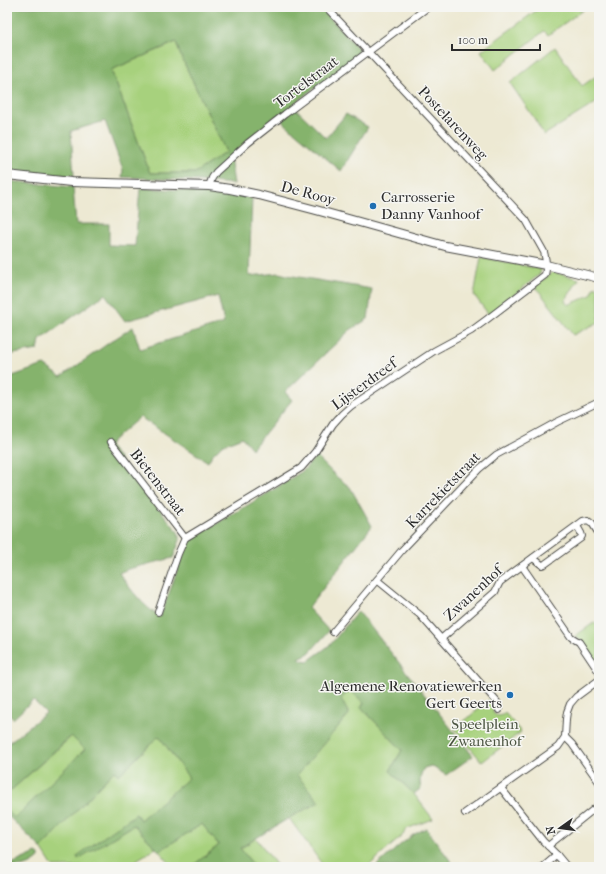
<svg xmlns="http://www.w3.org/2000/svg" width="606" height="874" viewBox="0 0 606 874" font-family="'IM FELL French Canon',serif">
<rect width="100%" height="100%" fill="#f6f6f2"/>
<filter id="ink" filterUnits="userSpaceOnUse"><feTurbulence type="fractalNoise" baseFrequency=".025" numOctaves="2"/><feDisplacementMap in="SourceGraphic" scale="8" xChannelSelector="R" yChannelSelector="G"/><feConvolveMatrix kernelMatrix="1 2 1 2 8 2 1 2 1" color-interpolation-filters="sRGB"/></filter>
<filter id="wash" filterUnits="userSpaceOnUse"><feTurbulence type="fractalNoise" baseFrequency=".012" numOctaves="4" result="noise"/><feDisplacementMap in="SourceGraphic" scale="16" xChannelSelector="R" yChannelSelector="G"/><feGaussianBlur stdDeviation="0.9" result="paint"/><feColorMatrix in="noise" values="0 0 0 0 0 0 0 0 0 0 0 0 0 0 0 0 0 1.4 0 .05"/><feComposite in="paint" operator="in"/></filter>
<g filter="url(#wash)">
<rect width="100%" height="100%" fill="#ede9d3"/>
<g fill="#a7d17d" stroke="#697e54">
<path d="M541,7H587L548,35L544,31L495,70L481,51Z"/>
<path d="M176,42L180,54L226,152L195,173H150L111,70L170,45Z"/>
<path d="M555,47L582,86L599,74V101L544,135L534,118L510,83Z"/>
<path d="M481,257L541,269L540,274L489,315L474,295Z"/>
<path d="M553,272L579,279L565,301L568,305L591,295L595,286L599,289V322L573,335L535,286Z"/>
<path d="M595,622L599,628V667L581,640L575,636Z"/>
<path d="M351,689L364,703L361,707L402,750L390,771L414,794L433,819L406,829L403,835L372,863L366,867H324L289,818L319,802L296,775L349,714L341,699Z"/>
<path d="M490,699L494,703C494,705 493,708 493,710C493,717 501,717 505,713L521,732L482,762L455,729Z"/>
<path d="M72,736L86,749L15,818L7,810V794Z"/>
<path d="M159,736L189,778L140,820L136,814L78,858L134,825L156,848L125,867H107L105,865L102,867H53L41,848L114,771L119,775Z"/>
<path d="M202,824L219,845L191,867H173L159,851Z"/>
<path d="M256,838L278,867H255L240,849Z"/>
</g>
<g fill="#85b36c" stroke="#586f4c" fill-rule="evenodd">
<path d="M7,7H320L358,48L359,52L356,57L292,105L326,138L346,114L368,127L341,171L276,116L230,157L234,184L199,181L122,177L123,170L105,121L71,131L74,176L7,171ZM176,42L180,54L226,152L195,173H150L111,70Z"/>
<path d="M7,181L73,187L76,224H109V245L135,246L140,188L223,192L252,198L249,276L279,273L287,275L372,289L368,319L350,330L285,392L292,400L252,449L242,437L222,445L212,455L208,462L140,417L113,440L109,446L178,532L180,540L173,558L128,569L119,573C131,590 142,605 160,617L174,580L186,542L273,490L304,470L316,456L338,478L350,487L372,526L308,608L329,631L309,653L299,658L302,660L308,661L330,645L358,611L473,756L446,775L431,766L424,768C420,775 419,780 421,788L414,794L390,771L402,750L361,707L364,703L350,690L341,699L349,714L297,775L319,802L289,818L240,848L255,867H191L219,845L202,824L159,851L134,825L78,859L77,856L136,814L140,820L189,778L159,736L119,775L114,771L41,848L7,815V810L15,818L85,749L71,736L7,794V744L46,713L33,700L13,719L7,712V378L44,365L61,377L110,342L133,327L140,349L224,323L218,296L125,321L105,294L40,340L38,350L7,355Z"/>
<path d="M426,828L455,867H375L400,845L413,835Z"/>
<path d="M36,853L39,855V858C28,868 21,867 7,867V866Z"/>
</g>
</g>
<g filter="url(#ink)">
<g fill="none" stroke-linecap="round" stroke-linejoin="round">
<defs>
<g id="minor">
<path d="M209,186L212,178L216,172L248,143L285,114L428,7"/>
<path d="M111,442L185,538"/>
<path d="M533,558L542,565L545,564L581,538L582,536L581,533L577,526"/>
<path d="M522,566L571,637L579,642L599,672"/>
<path d="M377,580L420,615L497,702L499,710"/>
<path d="M158,612L178,554L185,538L301,468L315,452L333,424L342,414L351,406L434,351L471,331L486,320L545,275C547,267 546,259 544,252L526,220L326,7"/>
<path d="M333,632L402,550L479,469L496,455L524,440L557,422L599,402"/>
<path d="M441,639L495,592L500,582L583,521L588,520L592,523L599,534"/>
<path d="M565,737L572,744L599,782"/>
<path d="M501,788L543,841L557,855L567,867"/>
<path d="M465,813L558,747L565,737L566,719L567,712L570,704L576,697L599,680"/>
<path d="M548,846L599,805"/>
<path d="M543,867L557,855"/>
</g>
<path id="tertiary" d="M7,175L71,182L209,186L230,189L259,195L316,210L445,246L546,265L599,278"/>
</defs>
<use href="#minor" stroke="#484844" stroke-width="8"/>
<use href="#tertiary" stroke="#484844" stroke-width="10"/>
<use href="#minor" stroke="#fff" stroke-width="6"/>
<use href="#tertiary" stroke="#fff" stroke-width="8"/>
</g>
</g>
<g fill="#1f6fb2" stroke="#f6f6f2" stroke-width="1.5">
<circle cx="373" cy="206" r="4"/>
<circle cx="510" cy="695" r="4"/>
</g>
<g text-anchor="middle" stroke-width="3" stroke-linejoin="round" paint-order="stroke">
<g font-size="15" fill="#2b2b2b" stroke="#f6f6f2">
<text transform="translate(306 82) rotate(-37)" y="5">Tortelstraat</text>
<text transform="translate(453 123) rotate(47)" y="5">Postelarenweg</text>
<text transform="translate(308 193) rotate(15)" y="5">De Rooy</text>
<text transform="translate(364 384) rotate(-36)" y="5">Lijsterdreef</text>
<text transform="translate(158 482) rotate(52)" y="5">Bietenstraat</text>
<text transform="translate(443 490) rotate(-46)" y="5">Karrekietstraat</text>
<text transform="translate(473 593) rotate(-43)" y="5">Zwanenhof</text>
</g>
<g font-size="15" fill="#2b2b2b" stroke="#f6f6f2" text-anchor="start">
<text x="381" y="202">Carrosserie<tspan x="381" dy="17">Danny Vanhoof</tspan></text>
<text x="502" y="691" text-anchor="end">Algemene Renovatiewerken<tspan x="502" dy="17">Gert Geerts</tspan></text>
</g>
<g font-size="15" fill="#4a5440" stroke="#f6f6f2">
<text x="485" y="729">Speelplein<tspan x="485" dy="17">Zwanenhof</tspan></text>
</g>
</g>
<rect width="606" height="874" fill="none" stroke="#f6f6f2" stroke-width="24"/>
<g transform="translate(560 828) rotate(256)" stroke="#f6f6f2" stroke-width="3" paint-order="stroke">
<path d="M0-3L7 15L0 10L-7 15Z" fill="#2b2b2b"/>
<text y="-6" font-size="11" font-weight="bold" text-anchor="middle" fill="#2b2b2b">N</text>
</g>
<path d="M452 44v6h88v-6" fill="none" stroke="#2b2b2b" stroke-width="2"/>
<text x="458" y="44" font-size="12" fill="#2b2b2b" stroke="#f6f6f2" stroke-width="3" paint-order="stroke">100 m</text>
</svg>
